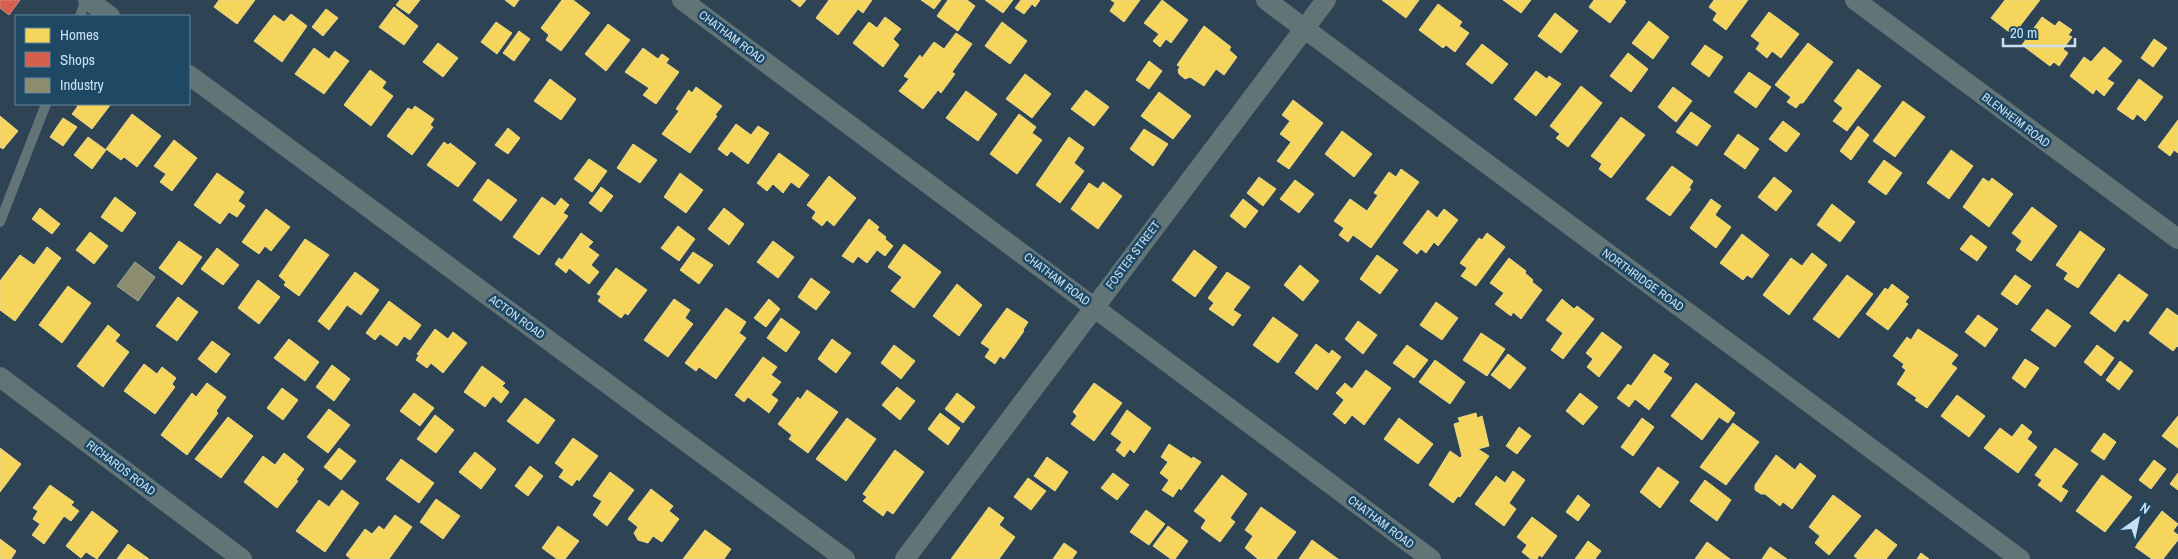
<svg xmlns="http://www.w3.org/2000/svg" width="2178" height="559" viewBox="0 0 2178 559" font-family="'Archivo Narrow',sans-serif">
<rect width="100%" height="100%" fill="#2e4454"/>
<g fill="#f6d55c" stroke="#e9d889">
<path d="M219,0H255L237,24L214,7Z"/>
<path d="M400,0H420L409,14L396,5Z"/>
<path d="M505,0H519L514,7Z"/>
<path d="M562,0H573L590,13L561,51L546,40L549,35L541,28Z"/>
<path d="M791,0H806L800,7Z"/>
<path d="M829,0H872L863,13L858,9L838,35L816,18Z"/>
<path d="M921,0H941L934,9Z"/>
<path d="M948,0H967L975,6L958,31L937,16Z"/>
<path d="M985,0H1013L1003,13Z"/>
<path d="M1021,0H1040L1035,7L1032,4L1024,14L1015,8Z"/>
<path d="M1111,0H1140L1124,22L1110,11L1115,3Z"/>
<path d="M1162,0L1188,20L1171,43L1166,39L1160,47L1153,41L1159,34L1144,23Z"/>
<path d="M1382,0H1419L1406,18Z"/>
<path d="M1503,0H1531L1521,13Z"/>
<path d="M1594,0H1624L1626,2L1610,23L1589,7Z"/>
<path d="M1714,0H1748L1726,30L1713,20L1717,13L1709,7Z"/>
<path d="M2005,0H2040L2013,35L1991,18Z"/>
<path d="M1438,4L1462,22L1459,26L1469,33L1455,52L1446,45L1443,48L1419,30Z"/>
<path d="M394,7L418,26L404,45L379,27Z"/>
<path d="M326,9L338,18L323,36L312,27Z"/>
<path d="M1769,12L1799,34L1781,58L1772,51L1767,58L1756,49L1760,43L1751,36Z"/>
<path d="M1555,13L1578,31L1561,53L1538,36Z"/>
<path d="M291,14L307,26L282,62L254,41L274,15L284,22Z"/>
<path d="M885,17L901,29L893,39L899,45L883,67L853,43L869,22L877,28Z"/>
<path d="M2042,17L2055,26L2059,21L2072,30L2068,35L2072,37L2063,49L2068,53L2059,66L2054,62L2050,66L2022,45Z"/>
<path d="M1649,21L1669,37L1653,59L1632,43Z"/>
<path d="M496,22L512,33L497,54L481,42Z"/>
<path d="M1002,22L1027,41L1010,64L985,46Z"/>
<path d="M608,24L630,40L606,71L585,54Z"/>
<path d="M1204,26L1231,47L1229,50L1237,57L1224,75L1216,69L1204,86L1190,77L1185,79L1179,74L1178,70L1180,67L1177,65Z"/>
<path d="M519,31L530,39L514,61L503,53Z"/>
<path d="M956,33L972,44L952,72L955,74L941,93L938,90L923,109L899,91L909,79L904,76L920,55L922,58L934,42L944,49Z"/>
<path d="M2154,39L2167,48L2153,67L2141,58Z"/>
<path d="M438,43L458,58L443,77L423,62Z"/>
<path d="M1808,43L1833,62L1803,103H1800L1796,108L1787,102L1791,97L1775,85Z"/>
<path d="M1482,44L1508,64L1492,84L1466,64Z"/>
<path d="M1705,45L1723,57L1709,77L1691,64Z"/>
<path d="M2104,47L2122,61L2107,79L2114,83L2104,96L2096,89L2093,94L2070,76L2084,57L2091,62Z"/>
<path d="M314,48L329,59L335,51L349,61L324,94L295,74Z"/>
<path d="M643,48L658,59L662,54L669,59L666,63L679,72L656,104L643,95L649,88L625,72Z"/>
<path d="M1628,53L1648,69L1631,92L1610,76Z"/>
<path d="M1149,61L1162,71L1149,89L1136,80Z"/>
<path d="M1858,69L1881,86L1847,131L1833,121L1843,108L1834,101Z"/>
<path d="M370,70L386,82L382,88L393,96L371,126L344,105Z"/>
<path d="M1536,71L1547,79L1549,76L1561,84L1536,116L1514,99Z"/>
<path d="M1749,72L1771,87L1756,108L1734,92Z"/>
<path d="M1025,74L1051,94L1032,118L1006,99Z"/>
<path d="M550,79L576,99L561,120L534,101Z"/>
<path d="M2139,79L2163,97L2145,121L2137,114L2133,120L2117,109Z"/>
<path d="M1581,86L1602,103L1568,147L1556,138L1560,134L1550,126Z"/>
<path d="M696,87L722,106L715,115L717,116L690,153L662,134L679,111L676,109L689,90L692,93Z"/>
<path d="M1673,87L1692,101L1676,122L1658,107Z"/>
<path d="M1086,90L1109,107L1094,126L1071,109Z"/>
<path d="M966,91L997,114L978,141L946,118Z"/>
<path d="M1159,92L1191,116L1173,139L1141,116Z"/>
<path d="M1293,100L1323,123L1289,169L1277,161L1291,142L1280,134L1290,121L1282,115Z"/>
<path d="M1903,101L1925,117L1895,157L1873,141Z"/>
<path d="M75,104H111L92,129L72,114L78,106Z"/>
<path d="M415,106L434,119L430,125L433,127L412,155L387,136L408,108L412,110Z"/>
<path d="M1691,112L1711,126L1697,146L1676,132Z"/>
<path d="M132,114L161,136L137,167L124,157L121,160L106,149Z"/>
<path d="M1019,114L1036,127L1032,133L1042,140L1017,174L990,154Z"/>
<path d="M0,116L18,131L3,149L0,147Z"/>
<path d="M1621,117L1645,135L1611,178L1599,169L1602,164L1591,156Z"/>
<path d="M63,118L77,127L63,146L50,137Z"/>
<path d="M2178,120V153L2174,150L2170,156L2158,147Z"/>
<path d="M1783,121L1800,134L1786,152L1769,139Z"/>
<path d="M736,124L751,135L758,126L769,133L748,164L731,151L727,156L718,149Z"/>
<path d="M1858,126L1869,135L1851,160L1840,151Z"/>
<path d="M508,128L520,138L508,154L495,145Z"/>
<path d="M1144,129L1168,144L1153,166L1130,149Z"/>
<path d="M1342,131L1372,154L1354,177L1325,154Z"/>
<path d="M1738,134L1759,149L1745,169L1724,154Z"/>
<path d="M88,137L106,150L92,169L74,155Z"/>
<path d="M1069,137L1084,148L1074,163L1084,171L1060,203L1036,185Z"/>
<path d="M174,140L197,158L172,191L160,182L166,174L154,166Z"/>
<path d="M444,142L448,145L450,143L476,163L458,187L427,165Z"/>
<path d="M633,144L657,160L640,183L617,168Z"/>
<path d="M1951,150L1973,166L1949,199L1927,183Z"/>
<path d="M779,153L809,175L799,188L791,182L783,193L773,184L767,191L757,183Z"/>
<path d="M589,159L607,171L592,192L574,179Z"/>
<path d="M1884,160L1902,173L1886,195L1868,182Z"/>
<path d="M1672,166L1693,181L1689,188L1691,189L1670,216L1646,199Z"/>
<path d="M1401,169L1419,182L1371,248L1353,235L1348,242L1339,235L1344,228L1334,221L1350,199L1367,211L1378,195L1374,193L1389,172L1396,177Z"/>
<path d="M217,173L244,192L238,201L245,206L237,217L229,212L220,224L194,205Z"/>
<path d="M680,173L703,190L686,213L664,197Z"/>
<path d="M829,176L856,198L834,226L827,220L822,226L812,218L816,212L807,205Z"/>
<path d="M1259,177L1276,189L1263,206L1247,193Z"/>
<path d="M1774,177L1792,191L1776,211L1758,197Z"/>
<path d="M1983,178L1989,182L1992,178L2013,194L1989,227L1963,207Z"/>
<path d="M488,179L517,200L501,221L473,200Z"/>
<path d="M1295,180L1314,194L1299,213L1280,199Z"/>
<path d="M1103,182L1122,196L1098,229L1071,209L1089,183L1098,189Z"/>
<path d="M601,187L613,196L601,212L589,203Z"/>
<path d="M115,197L136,213L122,232L101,217Z"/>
<path d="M542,197L555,206L561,198L569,205L563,213L568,216L539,255L513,237Z"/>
<path d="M1243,199L1258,211L1245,228L1230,216Z"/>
<path d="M1711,199L1721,206L1715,215L1731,227L1716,248L1690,228Z"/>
<path d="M1832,204L1855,222L1840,242L1817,225Z"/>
<path d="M2032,207L2057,226L2031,261L2016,250L2022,241L2012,233Z"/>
<path d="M40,208L60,224L52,234L32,219Z"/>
<path d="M724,208L744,224L729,245L708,229Z"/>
<path d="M266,209L290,227L271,251L265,246L259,254L242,242Z"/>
<path d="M1444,209L1458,220L1438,246L1434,242L1426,253L1421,249L1417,254L1403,243L1428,210L1437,218Z"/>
<path d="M869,219L879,227L877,230L886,237L885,239L893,246L885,256L877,250L867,263L858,256L853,263L842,256Z"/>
<path d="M678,226L695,239L679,261L661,248Z"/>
<path d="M2080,231L2105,249L2078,288L2064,279L2068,273L2056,265Z"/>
<path d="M90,232L108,246L94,264L76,250Z"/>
<path d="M581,233L593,242L588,247L599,255L591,265L599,272L589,284L569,268L566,273L555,264L559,258L562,260Z"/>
<path d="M1487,233L1505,247L1476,286L1461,276L1467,268L1460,263L1479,238L1482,240Z"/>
<path d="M1742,234L1769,255L1752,278L1747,275L1743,280L1720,263Z"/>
<path d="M1971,235L1987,247L1977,261L1960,249Z"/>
<path d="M305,239L329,255L299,296L284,285L286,282L279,276Z"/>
<path d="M179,241L202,257L182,285L159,268Z"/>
<path d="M773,241L794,257L778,278L757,262Z"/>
<path d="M904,244L941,272L914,308L891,291L902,277L888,267Z"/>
<path d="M47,247L61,258L15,321L0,310V281L20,255L34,265Z"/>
<path d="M217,248L239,265L223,285L201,269Z"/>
<path d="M1194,250L1217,267L1195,297L1172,280Z"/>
<path d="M693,252L713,265L699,284L680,270Z"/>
<path d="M1812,253L1827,265L1789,315L1763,295L1791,258L1802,266Z"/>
<path d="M1377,255L1398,270L1380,294L1360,279Z"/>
<path d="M1509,258L1526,271L1525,273L1533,280L1532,282L1542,290L1521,319L1513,312L1511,316L1495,304L1504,293L1490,283Z"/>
<path d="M1300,265L1319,281L1303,301L1284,285Z"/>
<path d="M616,268L647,290L628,315L625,313L621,318L598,301L601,296L597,294Z"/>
<path d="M355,272L379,290L361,315L347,305L329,330L318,321Z"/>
<path d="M1227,272L1250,287L1233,310L1241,315L1233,326L1209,309L1214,303L1208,298Z"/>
<path d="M2119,274L2148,295L2128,322L2124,319L2115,332L2090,313Z"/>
<path d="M1847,275L1873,294L1839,338L1813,319Z"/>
<path d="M2015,275L2031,286L2017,305L2001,294Z"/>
<path d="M811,278L830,292L816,310L798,297Z"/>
<path d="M258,280L280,297L259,324L238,308Z"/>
<path d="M957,284L982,305L959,336L933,316Z"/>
<path d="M1892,284L1909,297L1905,302L1908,304L1888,330L1866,314L1885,288L1888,290Z"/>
<path d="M68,286L91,303L62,343L39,325Z"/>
<path d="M178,297L198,312L177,341L156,326Z"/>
<path d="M674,299L690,310L685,318L693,324L668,357L644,340Z"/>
<path d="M769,299L780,309L766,327L754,318Z"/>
<path d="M1562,299L1574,309L1577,306L1594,319L1563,359L1551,350L1563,333L1546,320Z"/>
<path d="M389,301L421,325L410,340L404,336L397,346L380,334L375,340L366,333Z"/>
<path d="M1436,302L1458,318L1442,340L1420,325Z"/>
<path d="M726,308L746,322L739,333L746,338L716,379L699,367L696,371L685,363Z"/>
<path d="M1007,308L1028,322L1023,330L1024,331L1004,359L1000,356L995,364L985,357L990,349L981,343Z"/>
<path d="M2167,308L2178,316V347L2177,346L2173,351L2149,333Z"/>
<path d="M2047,309L2071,326L2055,347L2031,330Z"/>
<path d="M1978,315L1998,329L1985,347L1965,332Z"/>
<path d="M1273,317L1298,335L1278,363L1253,345Z"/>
<path d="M781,318L800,332L786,352L767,338Z"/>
<path d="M1358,321L1377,335L1363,354L1345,339Z"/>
<path d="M108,325L120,335L115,341L129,352L103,387L77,366Z"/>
<path d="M435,329L448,339L453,332L467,343L443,373L431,363L427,368L416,360L419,355L417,354Z"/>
<path d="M1918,329L1958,355L1951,364L1957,368L1927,408L1915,400L1917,398L1897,384L1906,370L1902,367L1904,364L1893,356L1907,337L1911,340Z"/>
<path d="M1602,332L1622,347L1599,377L1587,367L1593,359L1586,353Z"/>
<path d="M1481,333L1505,349L1487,376L1463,360Z"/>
<path d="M289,339L319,362L305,381L274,358Z"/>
<path d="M832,339L851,353L836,373L818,359Z"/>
<path d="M212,341L230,354L216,373L198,359Z"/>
<path d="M1316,344L1329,354L1332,350L1341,357L1317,390L1295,373Z"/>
<path d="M894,345L915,361L901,379L881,363Z"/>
<path d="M1407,345L1428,360L1414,378L1393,363Z"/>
<path d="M2097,345L2114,358L2101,376L2084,362Z"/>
<path d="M1508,354L1526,368L1510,389L1491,375Z"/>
<path d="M1654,354L1669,364L1663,372L1672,378L1649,410L1635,399L1629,407L1617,398L1628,384L1631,386Z"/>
<path d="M763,357L777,367L771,375L781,382L771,395L778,400L769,413L748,397L744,402L735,395Z"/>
<path d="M2025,359L2039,368L2025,388L2012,378Z"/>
<path d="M1435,360L1465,382L1450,404L1419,382Z"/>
<path d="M2120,361L2133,371L2119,390L2106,380Z"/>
<path d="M144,364L157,374L162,367L176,378L172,384L175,387L155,414L124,391Z"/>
<path d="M332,365L350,379L334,401L316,387Z"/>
<path d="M482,366L505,383L502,386L509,392L501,403L493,396L485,407L464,392Z"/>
<path d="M1366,370L1391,388L1364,425L1352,415L1345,424L1333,414L1344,400L1336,393L1345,383L1352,389Z"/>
<path d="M207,383L226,397L216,411L218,413L187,455L161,435L192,393L196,397Z"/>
<path d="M1094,383L1122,403L1094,441L1071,424L1077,416L1073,412Z"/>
<path d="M1696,383L1735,413L1728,423L1719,417L1702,440L1671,416Z"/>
<path d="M897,387L915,401L900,420L882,405Z"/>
<path d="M282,388L298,400L283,420L267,408Z"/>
<path d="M807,390L838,412L808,453L789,439L792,435L778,424L798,397L800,400Z"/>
<path d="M414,393L434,408L420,426L400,411Z"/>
<path d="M957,393L975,407L963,423L945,409Z"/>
<path d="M1580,393L1598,407L1583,425L1566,411Z"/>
<path d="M1957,395L1985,416L1969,437L1941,416Z"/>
<path d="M525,398L555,420L538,444L507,421Z"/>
<path d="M329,409L350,425L328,453L307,437Z"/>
<path d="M1127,410L1151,428L1134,453L1130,449L1124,457L1116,450L1122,442L1111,434Z"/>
<path d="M940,413L960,428L948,445L928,429Z"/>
<path d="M1476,413L1477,418L1482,416L1489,446L1478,449L1489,456L1460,497L1458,496L1453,503L1429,485L1450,451L1460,458L1462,456L1454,424L1460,422L1458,418Z"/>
<path d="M435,415L454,430L436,453L417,439Z"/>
<path d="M2178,416V448L2162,436Z"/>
<path d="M228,417L253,436L221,478L195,459Z"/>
<path d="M847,418L876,439L846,481L816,459Z"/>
<path d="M1399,418L1433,444L1418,464L1384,439Z"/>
<path d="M1642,418L1654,427L1633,456L1621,447Z"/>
<path d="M1733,423L1759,442L1726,485L1700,467Z"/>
<path d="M2022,424L2032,432L2027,439L2037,447L2018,473L1984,448L2000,428L2012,437Z"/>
<path d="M1519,427L1531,436L1517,454L1506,446Z"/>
<path d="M2104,433L2116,442L2104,460L2091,451Z"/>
<path d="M573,438L598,456L579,481L577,479L572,486L559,477L564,470L555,463Z"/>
<path d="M1169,444L1192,459L1193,457L1201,462L1181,490L1179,488L1173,497L1162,490L1169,480L1160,473L1168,462L1161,457Z"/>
<path d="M0,448L21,464L0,492Z"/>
<path d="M339,448L356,461L341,480L324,467Z"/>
<path d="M2055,448L2078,464L2061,487L2068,491L2061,502L2038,485L2042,480L2035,475Z"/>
<path d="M895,450L924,472L893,514L887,510L883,516L863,501L867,497L863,494Z"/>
<path d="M475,452L496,469L481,489L459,472Z"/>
<path d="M284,453L304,469L296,480L298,481L277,508L244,482L263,456L275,465Z"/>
<path d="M1776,455L1795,470L1800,463L1816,476L1792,509L1783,502L1780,506L1765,494H1761L1755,490V485Z"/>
<path d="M1047,457L1068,472L1055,491L1034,476Z"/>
<path d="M401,459L434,483L419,503L386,479Z"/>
<path d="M2154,460L2166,469L2151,489L2139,480Z"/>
<path d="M530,466L543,476L528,496L515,486Z"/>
<path d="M1658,467L1679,482L1660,508L1640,492Z"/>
<path d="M1513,471L1525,480L1509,503L1516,509L1504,526L1475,504L1496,476L1505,483Z"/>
<path d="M610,472L634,490L607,526L593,515L602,501L593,496Z"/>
<path d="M1113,473L1129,485L1117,500L1101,488Z"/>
<path d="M2178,473V490L2170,484Z"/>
<path d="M1222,475L1247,494L1230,518L1235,522L1220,542L1201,528L1206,520L1194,511Z"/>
<path d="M2102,475L2132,497L2105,532L2076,511Z"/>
<path d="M1028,478L1046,491L1031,510L1014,497Z"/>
<path d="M1705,480L1731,500L1717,521L1690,501Z"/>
<path d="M50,485L74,502L71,505L79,511L71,521L64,516L44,544L32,535L40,524L33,519L38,511L33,508Z"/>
<path d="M651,489L673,506L669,511L679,519L662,542L653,536L648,543L638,540L634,533L638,527L628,519Z"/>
<path d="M342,490L359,503L325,552L296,531L319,500L329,507Z"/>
<path d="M1578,495L1590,505L1578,521L1566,512Z"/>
<path d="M1833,495L1861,516L1829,555L1815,543L1820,536L1809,527Z"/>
<path d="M436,499L460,516L443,539L420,522Z"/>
<path d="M989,507L1004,518L999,525L1015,537L999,559H951Z"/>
<path d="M1261,507L1296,532L1276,559H1258L1245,548L1253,536L1245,530Z"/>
<path d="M1146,510L1165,524L1149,545L1130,532Z"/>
<path d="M92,511L118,531L97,559L86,552L81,558L66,546Z"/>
<path d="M2162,511L2178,524L2173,531L2178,535V540L2163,559H2152L2135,547Z"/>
<path d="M395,515L412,527L389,559H351L346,555L365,529L372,534L379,526L384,530Z"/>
<path d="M1532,517L1557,536L1542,557L1539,555L1537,559H1531L1522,552L1527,545L1517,537Z"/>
<path d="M558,526L579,541L565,559H557L542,548Z"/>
<path d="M1168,526L1188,541L1175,559H1171L1153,546Z"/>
<path d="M1876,529L1897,545L1886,559H1858L1854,556Z"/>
<path d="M705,530L731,549L724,559H683Z"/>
<path d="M0,539L16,551L11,559H0Z"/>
<path d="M1312,540L1338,559H1299Z"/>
<path d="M1588,541L1601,551L1595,559H1575Z"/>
<path d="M1707,542L1730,559H1695Z"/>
<path d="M1064,543L1077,552L1072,559H1053Z"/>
<path d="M128,544L149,559H117Z"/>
<path d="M1770,547L1787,559H1762Z"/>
<path d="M1921,553L1929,559H1917Z"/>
</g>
<path fill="#d6604d" stroke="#d2867e" d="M0,0H20L9,15L0,8Z"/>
<path fill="#8c8c6e" stroke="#9fa596" d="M135,262L155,277L138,301L117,286Z"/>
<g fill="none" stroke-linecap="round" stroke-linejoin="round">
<g stroke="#637476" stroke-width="10">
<path d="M80,16L86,0"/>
<path d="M0,222L46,104"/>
</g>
<g stroke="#637476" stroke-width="20">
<path d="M88,0L110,16"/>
<path d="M682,0L1431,559"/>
<path d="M1266,0L2020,559"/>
<path d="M1855,0L2178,239"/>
<path d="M189,75L845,559"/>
<path d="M0,377L242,559"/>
<path d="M905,559L1326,0"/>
</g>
</g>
<g text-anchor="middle" stroke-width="5" stroke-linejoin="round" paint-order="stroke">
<g font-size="12" fill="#cae0f2" stroke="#1e4864">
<text transform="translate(732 37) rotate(37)" y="4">CHATHAM ROAD</text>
<text transform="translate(2016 120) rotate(37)" y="4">BLENHEIM ROAD</text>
<text transform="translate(1133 255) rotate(-53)" y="4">FOSTER STREET</text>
<text transform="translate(1057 279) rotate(37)" y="4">CHATHAM ROAD</text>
<text transform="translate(1643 280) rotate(36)" y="4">NORTHRIDGE ROAD</text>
<text transform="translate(517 317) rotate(36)" y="4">ACTON ROAD</text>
<text transform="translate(121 468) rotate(37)" y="4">RICHARDS ROAD</text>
<text transform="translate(1381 522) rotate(37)" y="4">CHATHAM ROAD</text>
</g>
</g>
<rect x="15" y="15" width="175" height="90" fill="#1e4864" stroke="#63859d"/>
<rect x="25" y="28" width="25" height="15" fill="#f6d55c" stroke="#63859d"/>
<text x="60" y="40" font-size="15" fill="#cae0f2">Homes</text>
<rect x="25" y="52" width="25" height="15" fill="#d6604d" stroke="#63859d"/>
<text x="60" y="65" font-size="15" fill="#cae0f2">Shops</text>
<rect x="25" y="78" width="25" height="15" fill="#8c8c6e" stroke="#63859d"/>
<text x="60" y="90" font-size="15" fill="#cae0f2">Industry</text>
<g transform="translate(2138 519) rotate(33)" stroke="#1e4864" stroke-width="4" paint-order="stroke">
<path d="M0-4L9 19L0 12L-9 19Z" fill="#cae0f2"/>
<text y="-8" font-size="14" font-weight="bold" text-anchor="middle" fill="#cae0f2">N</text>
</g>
<path d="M2003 38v8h72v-8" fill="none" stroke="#cae0f2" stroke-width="2.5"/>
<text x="2010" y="38" font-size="15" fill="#cae0f2" stroke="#1e4864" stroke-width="4" paint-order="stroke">20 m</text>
</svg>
